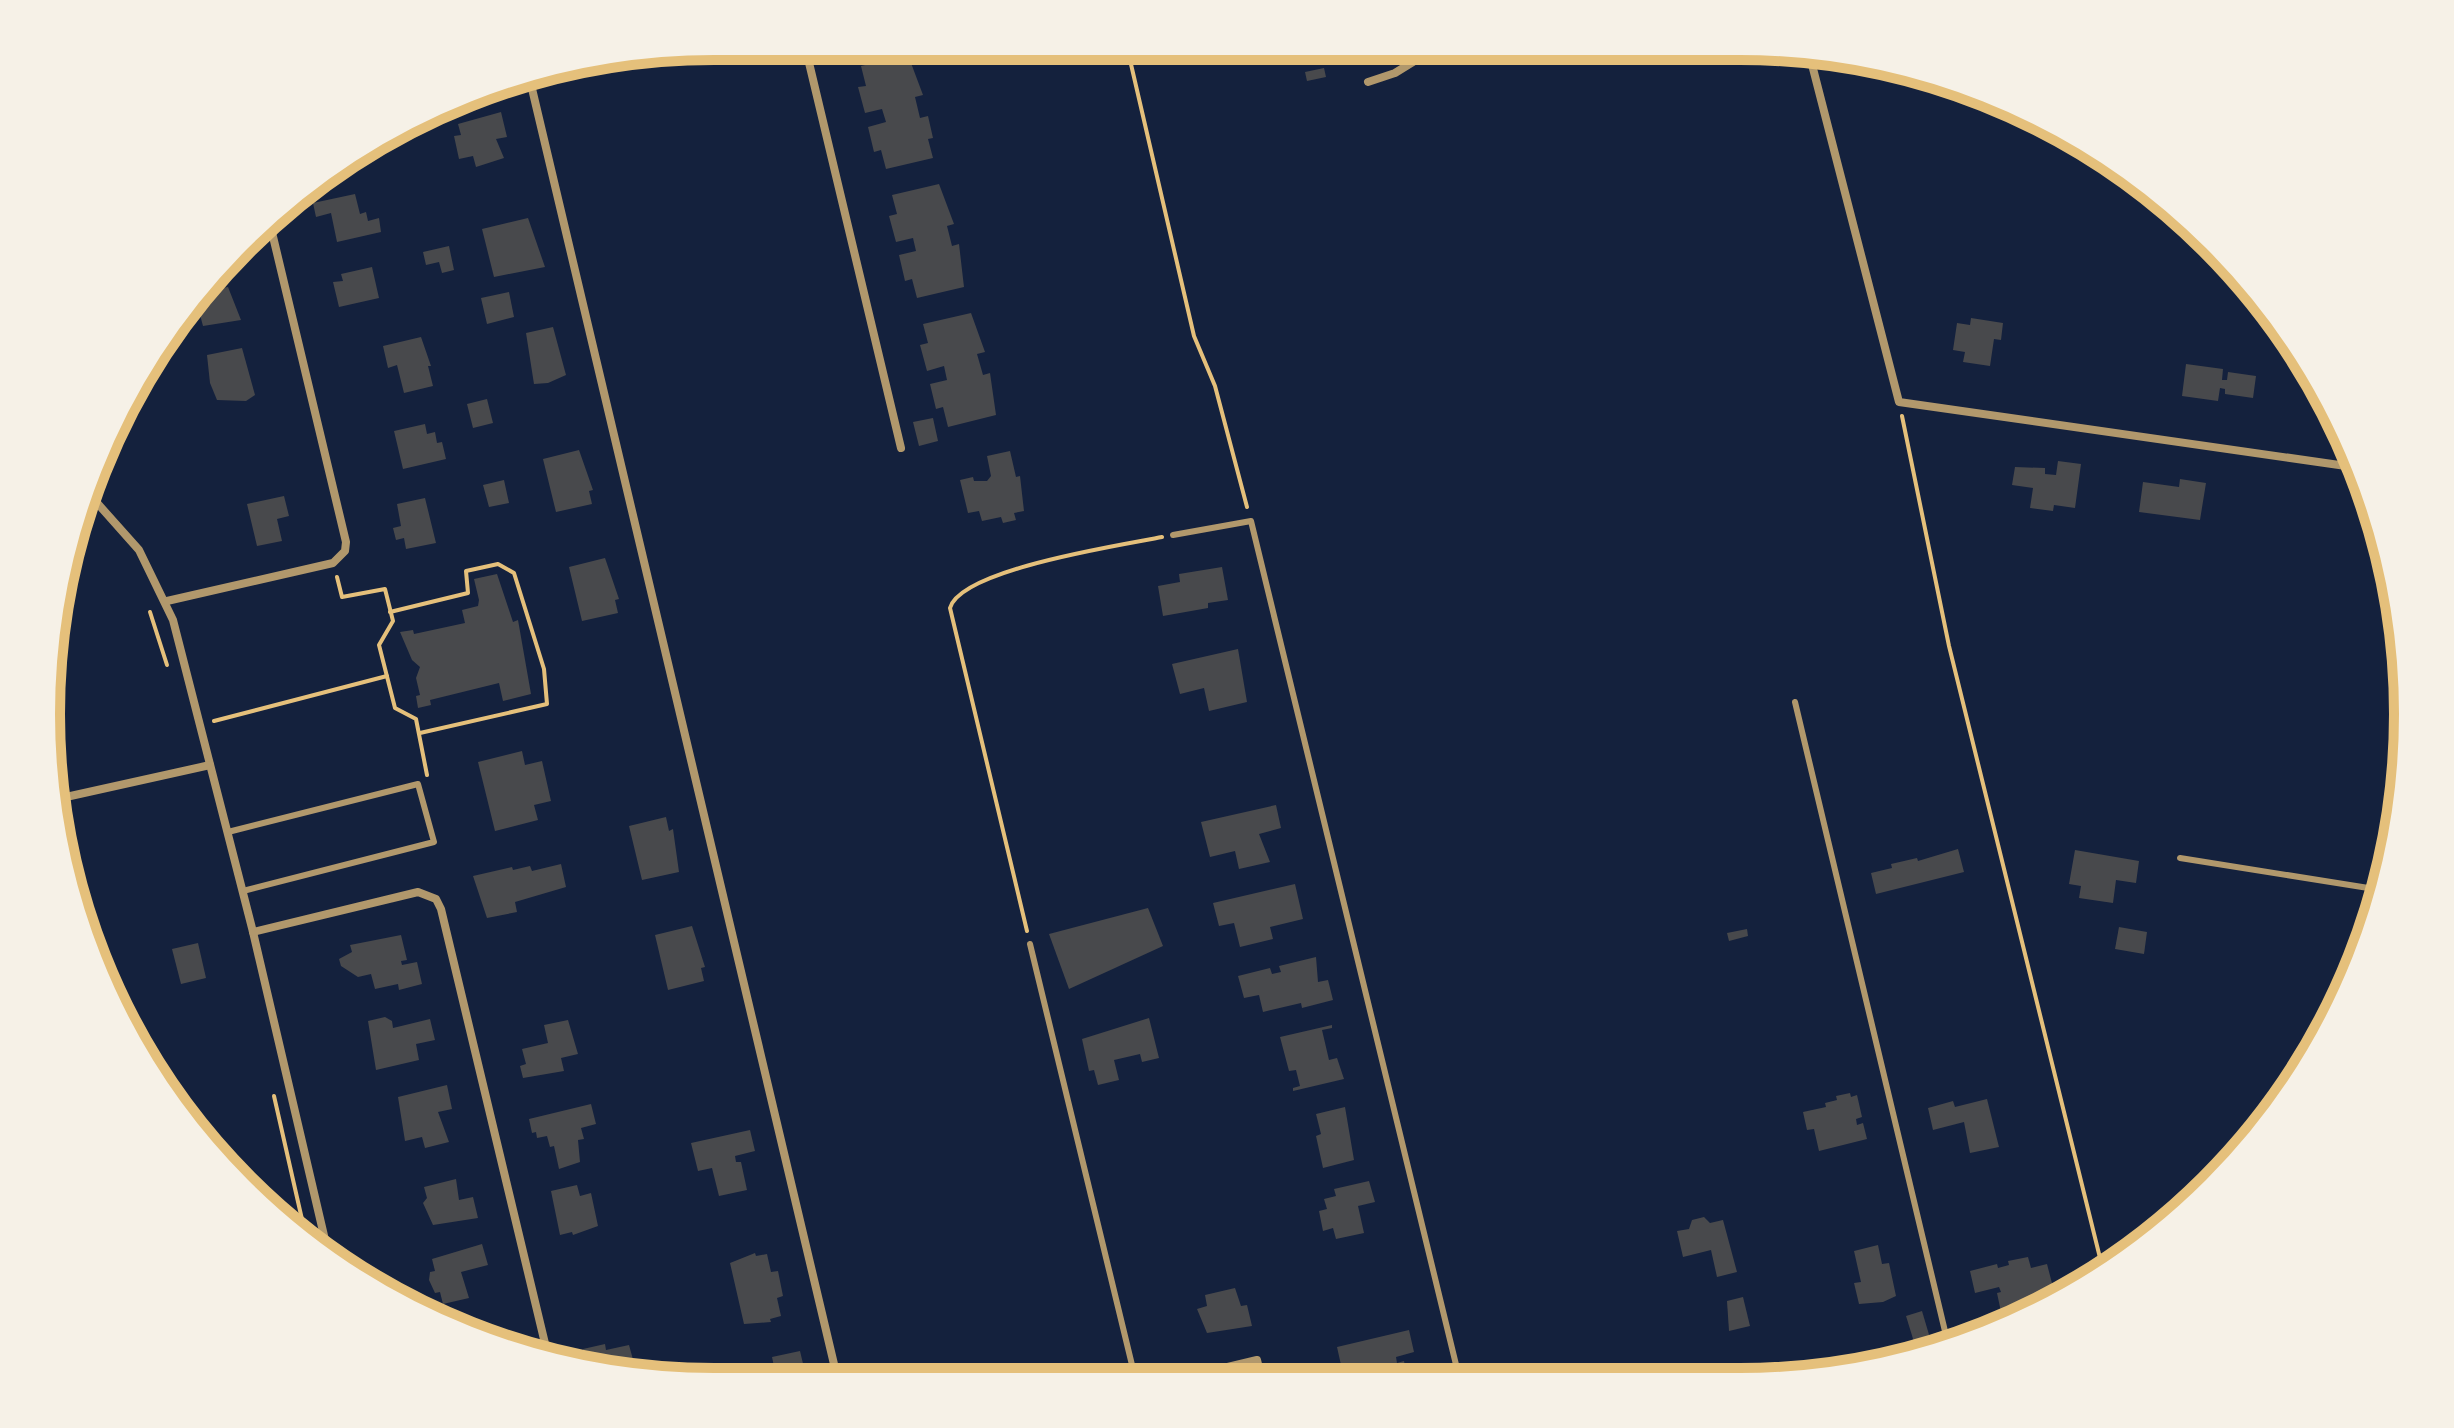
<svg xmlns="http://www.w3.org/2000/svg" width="2454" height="1428" viewBox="0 0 2454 1428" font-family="Inter,sans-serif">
<rect width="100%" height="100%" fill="#14213d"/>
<g fill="#48494c">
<path d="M908,55L923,95L915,97L920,118L928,116L933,138L928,139L933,158L886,169L881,150L874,152L868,127L886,122L882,109L865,113L858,87L866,86L861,66Z"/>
<path d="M1324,68L1326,77L1307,81L1305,72Z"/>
<path d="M501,112L507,137L496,139L504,158L476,167L473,156L459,159L454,136L461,135L458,124Z"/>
<path d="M939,184L954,224L947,226L952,246L959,244L964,287L917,298L912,279L905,281L899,255L916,251L913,238L896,242L889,216L897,214L892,195Z"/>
<path d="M355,194L360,214L366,212L368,221L379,218L381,232L337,242L331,213L316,217L313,203Z"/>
<path d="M528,218L545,267L494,277L482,229Z"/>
<path d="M449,246L454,270L442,273L439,262L426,265L423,252Z"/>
<path d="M372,267L379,298L339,307L333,282L343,281L341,274Z"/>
<path d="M228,287L241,320L203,326L199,311L195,312L193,306L207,291Z"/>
<path d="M509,292L514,317L487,324L481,298Z"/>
<path d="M971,313L985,352L977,354L983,375L990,373L996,415L948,427L943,407L936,409L930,384L947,380L944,366L927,371L920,345L928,343L923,324Z"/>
<path d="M1971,318L2003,323L2001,340L1994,339L1990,366L1963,362L1965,352L1953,350L1957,323L1970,325Z"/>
<path d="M553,327L566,375L548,383L534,384L526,333Z"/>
<path d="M421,337L431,366H428L433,386L404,393L397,365L388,368L383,346Z"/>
<path d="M242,348L255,395L246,401L217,400L210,383L207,355Z"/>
<path d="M2186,364L2223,369L2222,380H2227L2228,372L2256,376L2253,398L2225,394V389L2220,388L2218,401L2182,396Z"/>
<path d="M487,399L493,423L473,428L467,404Z"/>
<path d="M933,418L938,441L919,446L913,422Z"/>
<path d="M425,424L427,434L435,432L437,443L442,442L446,459L403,469L394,431Z"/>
<path d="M579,450L593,490L589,491L592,504L556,512L543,459Z"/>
<path d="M1010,451L1016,477L1020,476L1024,511L1014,513L1016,520L1003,523L1001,517L982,521L979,511L968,513L960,480L973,477L974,481H987L991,476L987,456Z"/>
<path d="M2058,461L2081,464L2075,508L2054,505L2053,511L2030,508L2033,488L2012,485L2015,467L2045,468V474L2056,475Z"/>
<path d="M2180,479L2206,483L2200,520L2139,512L2143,482L2179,487Z"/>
<path d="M504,480L509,503L489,507L483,485Z"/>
<path d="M284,496L289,516L277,519L282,541L257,546L247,504Z"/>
<path d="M425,498L436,543L406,549L404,538L396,540L393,528L401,526L397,504Z"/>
<path d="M605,558L619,599L615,600L618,613L582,621L569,567Z"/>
<path d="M1222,567L1228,600L1208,603V608L1163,616L1158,586L1180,582L1179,574Z"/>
<path d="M497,574L513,622L518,620L531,694L503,701L499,683L430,700L431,705L418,708L416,696L420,695L416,678L420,667L412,660L400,632L413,630L414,634L465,623L462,610L478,606L479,600L474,579Z"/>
<path d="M1238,649L1247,702L1209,711L1204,688L1180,694L1172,664Z"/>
<path d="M522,751L525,765L542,761L551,801L534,805L538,820L495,831L478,762Z"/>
<path d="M1276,805L1281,828L1259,834L1270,862L1239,869L1235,851L1210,857L1201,822Z"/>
<path d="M666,817L669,831L673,829L679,872L642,880L629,826Z"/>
<path d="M1958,849L1964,872L1876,894L1871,873L1892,868L1891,864L1917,858L1918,861Z"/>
<path d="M2075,850L2139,861L2136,883L2116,880L2113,903L2079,898L2081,886L2069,884Z"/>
<path d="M561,864L566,887L515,902L517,912L487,918L473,876L512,867L513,870L530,866L532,871Z"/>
<path d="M1295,884L1303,919L1270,927L1273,939L1240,947L1234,923L1219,926L1213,903Z"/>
<path d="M1148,908L1163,946L1069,989L1049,934Z"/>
<path d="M692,926L705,967L701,968L704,981L668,990L655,935Z"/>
<path d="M2119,927L2147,932L2144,954L2115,949Z"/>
<path d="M1747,929L1748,936L1729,941L1727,933Z"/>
<path d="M401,935L407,960L401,961L402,965L417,962L422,984L399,990L398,984L375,989L371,974L358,977L341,966L339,959L352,952L350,945Z"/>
<path d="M198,943L206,978L181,984L172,949Z"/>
<path d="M1316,957L1318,982L1328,980L1333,1000L1302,1008L1301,1003L1263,1012L1259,995L1244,998L1238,976L1270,968L1272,974L1281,972L1279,966Z"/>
<path d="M385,1017L392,1021L393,1028L430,1019L435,1040L416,1044L419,1060L376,1070L368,1021Z"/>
<path d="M1149,1018L1159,1058L1142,1062L1140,1054L1114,1060L1119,1080L1098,1085L1094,1070L1089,1071L1082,1039Z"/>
<path d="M568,1020L578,1054L561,1058L564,1071L523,1078L520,1066L526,1064L522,1049L548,1043L544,1025Z"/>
<path d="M1332,1025V1028L1322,1030L1329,1060L1337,1058L1344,1079L1293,1091V1088L1300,1086L1296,1070L1289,1071L1280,1037Z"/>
<path d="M447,1085L452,1109L438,1112L449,1142L425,1148L422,1137L405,1141L398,1097Z"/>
<path d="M1850,1093L1851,1097L1857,1095L1862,1117L1856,1119L1857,1125L1863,1123L1867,1139L1819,1151L1814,1129L1807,1130L1803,1112L1826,1107L1825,1103L1837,1100L1836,1096Z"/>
<path d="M1987,1099L1999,1147L1970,1153L1964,1122L1933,1130L1928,1108L1953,1101L1955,1107Z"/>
<path d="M591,1104L596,1124L581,1128L584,1139L578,1140L580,1162L559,1169L554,1146L550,1147L547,1136L537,1138L536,1132L532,1133L529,1119Z"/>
<path d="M1345,1107L1354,1160L1323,1168L1316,1136L1321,1134L1316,1114Z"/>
<path d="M750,1130L755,1151L735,1156L736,1162H741L747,1190L719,1196L712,1168L698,1171L691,1143Z"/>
<path d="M456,1179L459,1200L473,1197L478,1218L433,1225L423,1203L427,1198L424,1187Z"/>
<path d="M1369,1181L1375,1202L1358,1206L1364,1233L1336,1239L1333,1228L1323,1231L1319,1211L1327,1209L1324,1199L1336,1196L1334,1189Z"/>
<path d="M577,1185L580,1196L591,1193L598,1226L573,1235L572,1232L560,1235L551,1191Z"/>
<path d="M1704,1217L1710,1223L1723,1220L1737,1272L1717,1277L1711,1250L1683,1257L1677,1231L1689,1229L1692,1220Z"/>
<path d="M482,1244L488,1265L461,1272L469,1298L443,1304L440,1292L435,1293L429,1280L430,1272L435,1271L432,1259Z"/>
<path d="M1878,1245L1882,1264L1889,1263L1896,1296L1883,1302L1859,1304L1854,1283L1861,1282L1854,1251Z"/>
<path d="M755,1253L756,1256L767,1254L771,1272L778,1271L783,1296L777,1298L781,1316L770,1319L771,1322L744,1324L730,1263Z"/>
<path d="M2028,1257L2031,1268L2047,1264L2054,1291L2037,1295L2039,1301L2021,1305L2022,1308L2001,1312L1997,1293L2001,1292L1999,1287L1975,1293L1970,1271L1997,1264L1998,1268L2009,1265L2008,1261Z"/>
<path d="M1235,1288L1241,1306L1247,1305L1252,1326L1207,1333L1197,1309L1207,1306L1205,1295Z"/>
<path d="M1743,1297L1750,1326L1729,1331L1727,1301Z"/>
<path d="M1922,1311L1930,1338L1914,1342L1906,1316Z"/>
<path d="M493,1328H500L503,1342L496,1345L472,1333Z"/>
<path d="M1409,1330L1414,1352L1396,1357L1397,1363L1404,1361L1408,1381H1369L1366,1369L1343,1374L1337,1347Z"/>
<path d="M605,1344L606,1350L629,1345L637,1374L587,1364L583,1349Z"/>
<path d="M800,1351L805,1372L809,1371L811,1381H777L772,1357Z"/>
</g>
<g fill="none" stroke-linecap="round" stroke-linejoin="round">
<g stroke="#e5c07b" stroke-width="4">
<path d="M1127,47L1194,336L1215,386L1247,507"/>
<path d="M1902,416L1949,646L2103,1270"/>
<path d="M337,577L342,597L385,589L393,621L379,645L395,708L416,719L427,775"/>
<path d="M150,612L167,665"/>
<path d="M390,612L468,593L466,571L498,564L514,573L544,669L547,704L420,733"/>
<path d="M214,721L387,676"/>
<path d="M1027,931L950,608C961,569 1122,545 1162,537"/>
<path d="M274,1096L306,1237"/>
</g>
<g stroke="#b1986c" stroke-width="6">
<path d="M1173,535L1251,521L1460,1381"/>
<path d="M1795,702L1949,1348"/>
<path d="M228,832L418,784L434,842L243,891"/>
<path d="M2180,858L2381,890"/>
<path d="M1030,944L1133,1369L1145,1381"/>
</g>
<g stroke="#b1986c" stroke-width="8">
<path d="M805,46L901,448"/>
<path d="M1809,53L1899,402L2360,468"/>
<path d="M529,76L838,1381"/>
<path d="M1368,82L1395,73L1437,47"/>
<path d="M90,495L139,550L173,620L253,932L329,1257"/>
<path d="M167,601L333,563L345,551L346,542L270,224"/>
<path d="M57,799L210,765"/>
<path d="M253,932L418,892L436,899L441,909L548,1356"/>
<path d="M1169,1381L1257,1360L1262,1381"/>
</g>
</g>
<path d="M0 0H2454V1428H0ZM714 60H1740A654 654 0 0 1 2394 714V714A654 654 0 0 1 1740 1368H714A654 654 0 0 1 60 714V714A654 654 0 0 1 714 60Z" fill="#f6f1e7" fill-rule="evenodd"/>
<path fill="none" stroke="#e5c07b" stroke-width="10" d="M714 60H1740A654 654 0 0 1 2394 714V714A654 654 0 0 1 1740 1368H714A654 654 0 0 1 60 714V714A654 654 0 0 1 714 60Z"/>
</svg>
